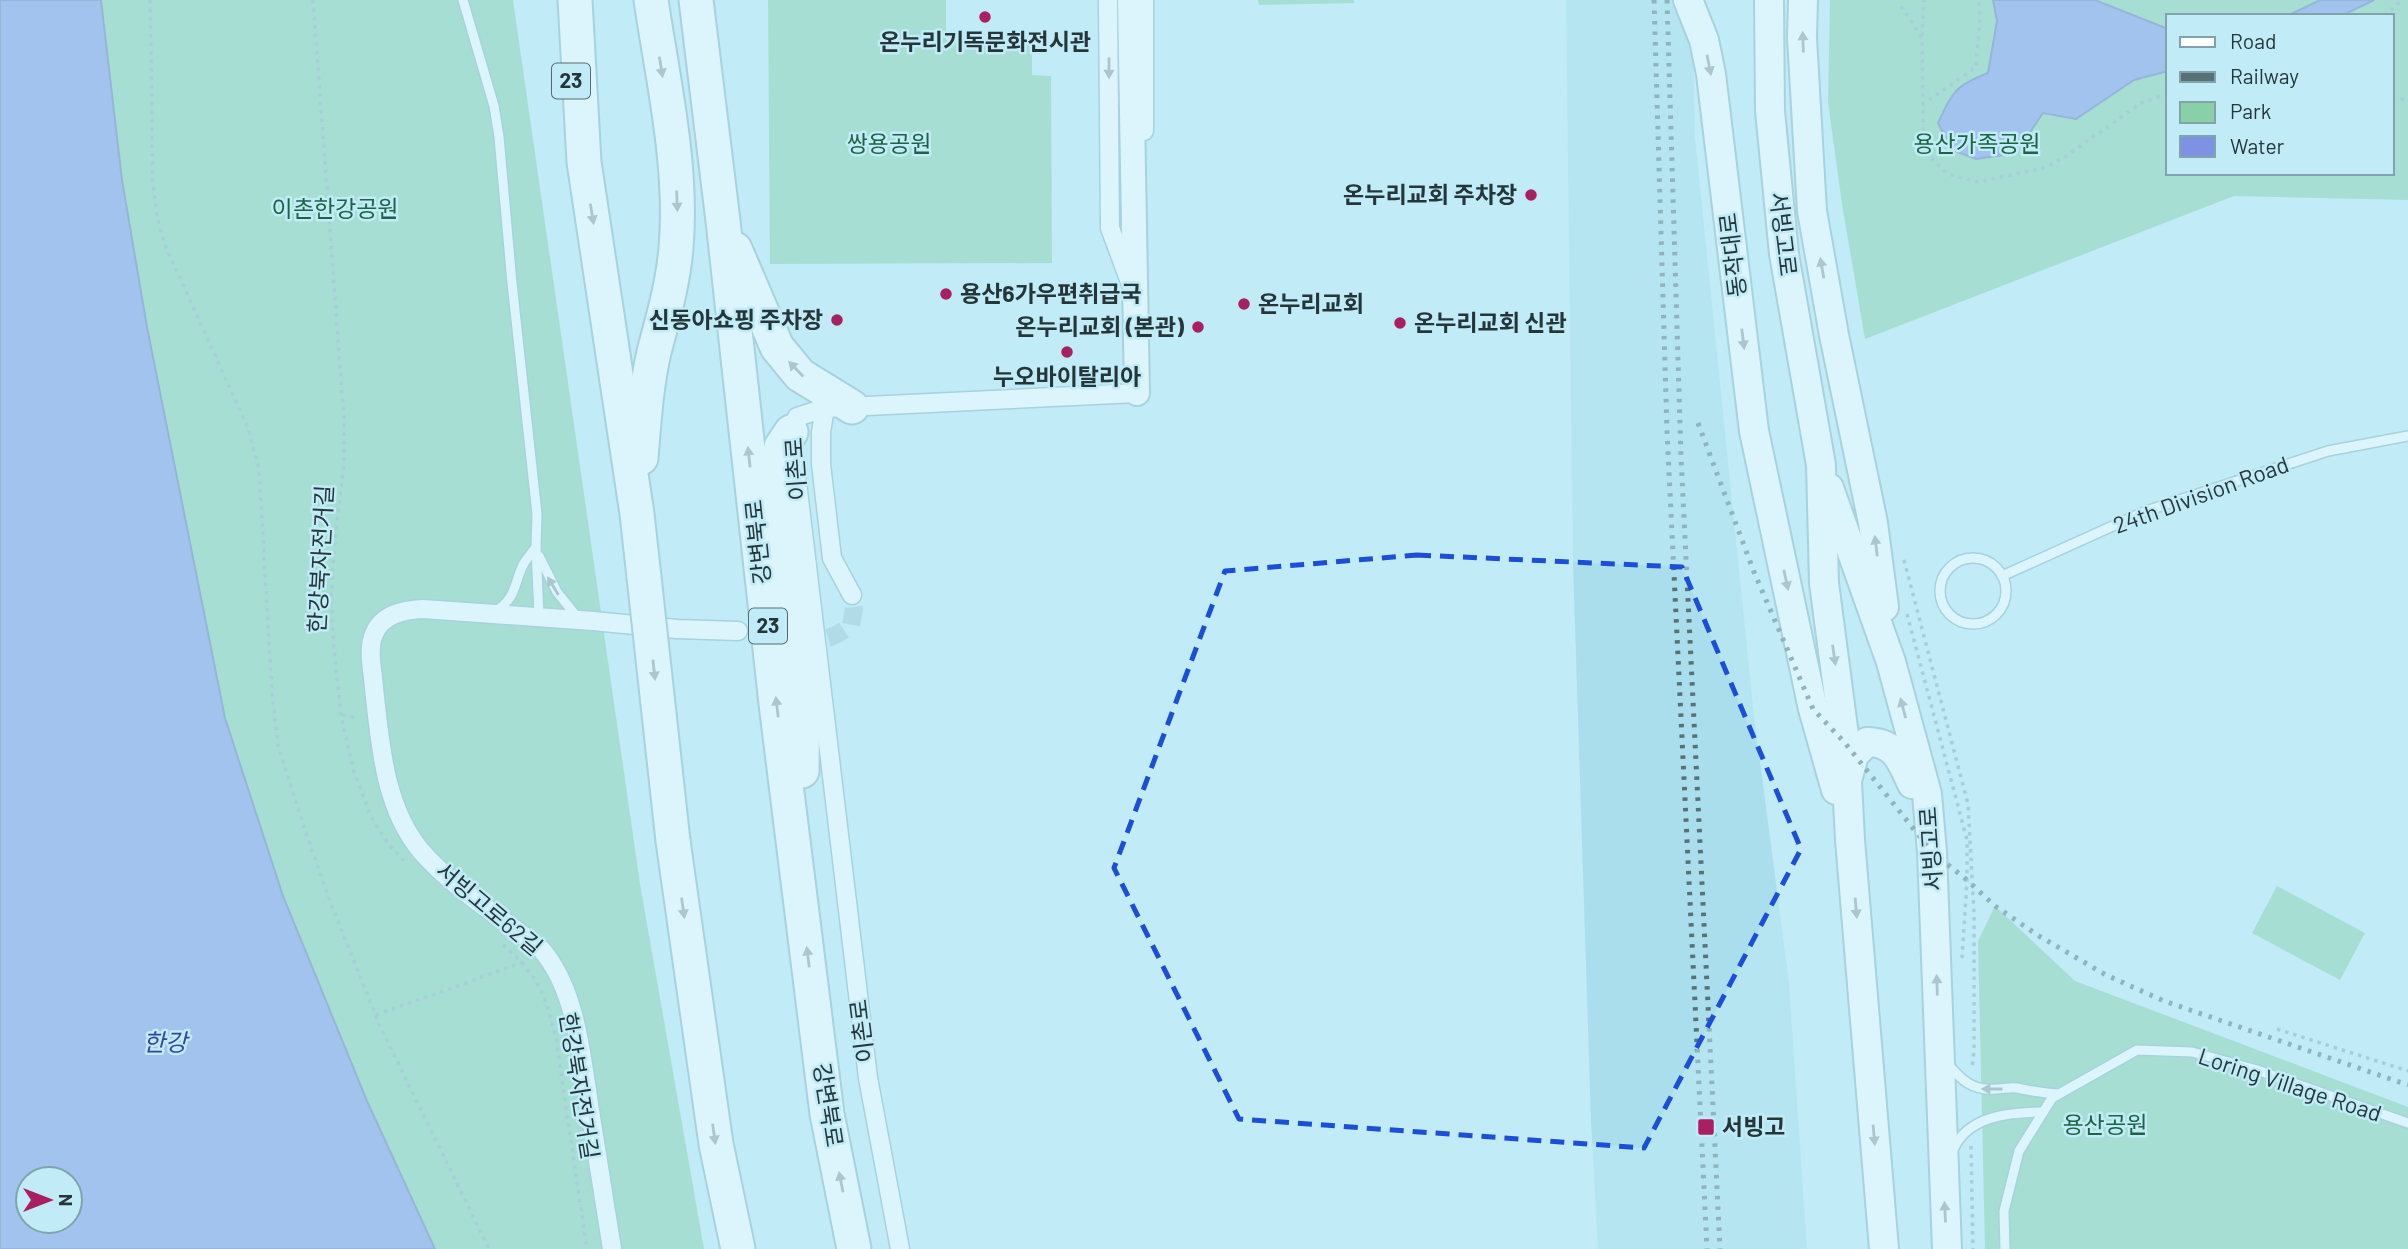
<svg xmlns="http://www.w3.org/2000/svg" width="2408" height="1249" viewBox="0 0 2408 1249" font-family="Barlow,'Noto Sans KR',sans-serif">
<rect width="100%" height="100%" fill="#c0ebf7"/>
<path fill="#aadeec" d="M1566,0H1692L1695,138L1753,707L1789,983L1807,1249H1598L1591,1121L1573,563Z"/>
<g fill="#89cfa7" fill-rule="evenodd">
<path d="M101,0H513L640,884L704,1249H435L367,1101L283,896L225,718L147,327L122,180Z"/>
<path d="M768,0H946V40H1032V75L1051,76L1052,263L770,264Z"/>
<path d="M1258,0H1354V3L1259,5Z"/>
<path d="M1830,0H2408V200L2234,196L1865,339L1842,204L1828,102ZM2168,16H2392V173H2168Z"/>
<path d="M2277,886L2365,933L2340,980L2252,933Z"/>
<path d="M1995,906L2075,981L2408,1107V1249H1985L1978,941Z"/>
</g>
<g fill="#7e92e3" stroke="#6376b0" stroke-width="2" fill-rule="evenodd">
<path d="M0,0H101L122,180L147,327L225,718L283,896L367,1101L435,1249H0ZM70,1179V1221H28V1179Z"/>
<path d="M1993,0H2095L2168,29V71L2134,80L2076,119L2043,113L2024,141L2003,155L1976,159L1952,150L1938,123C1953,91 1955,86 1988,73L1997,21Z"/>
<path d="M2320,0H2374L2341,16H2287Z"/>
</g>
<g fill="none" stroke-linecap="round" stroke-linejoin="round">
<path stroke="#a1c7d1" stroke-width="18" stroke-dasharray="18 9" stroke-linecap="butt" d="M801,639C823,641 833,639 851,625L854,609L852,595"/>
<defs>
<g id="lane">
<path d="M463,0L494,106L499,137L512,283L537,514L536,547L539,617"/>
<path d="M539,556L557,592L578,618"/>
<circle cx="1973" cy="591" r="33"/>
<path d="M2002,576L2146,511L2328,451L2408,436"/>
<path d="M495,612C517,597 513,586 523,565C526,559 532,553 536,547"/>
<path d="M1948,1064C1961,1080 1973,1091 1995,1089C2002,1089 2010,1087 2017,1088C2031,1091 2043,1093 2057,1094"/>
<path d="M1953,1150C1967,1116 2010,1112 2043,1112"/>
<path d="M2005,1249L2004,1211L2019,1151L2052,1098L2137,1050L2192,1052L2257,1070L2408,1123"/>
</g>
<g id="street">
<path d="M1108,0L1110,228L1130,282"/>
<path d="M1144,0V131"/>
<path d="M825,408L821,432V464L832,558L852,595"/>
<path d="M612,1249C605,1205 598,1161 591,1117C582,1063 578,991 541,949C501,917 455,890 421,851C384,807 380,742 374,688C373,671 367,650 374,634C382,614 404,610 423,609L593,621L677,629L738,631"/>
<path d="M900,1249L868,1078L791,432L797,417L825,408L1137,393"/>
</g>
<path id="secondary" d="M1130,0L1137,393"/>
<g id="primary">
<path d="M1688,0L1704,40L1711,74L1754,431L1813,709L1836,790"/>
<path d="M1769,0L1770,111L1784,254L1821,465L1824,583L1845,743L1850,840L1884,1249"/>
<path d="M1803,0L1802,38L1812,211L1834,335L1873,523L1884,607"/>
<path d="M1829,488L1891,662L1927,794L1932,852L1947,1249"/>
<path d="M1848,777L1854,755L1867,742C1896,742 1901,761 1912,784"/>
</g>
<g id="highway">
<path d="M575,0L584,162L637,514L644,577"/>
<path d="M696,0L723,221L776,704L827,1114L854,1249"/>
<path d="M735,249L777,347L800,375L852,407"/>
<path d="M791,432L781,447L776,472L803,694L802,771"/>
<path d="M641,458C644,423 646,387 654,352C663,318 673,284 676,248C683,166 663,81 651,0"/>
<path d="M673,841L716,1144L738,1249"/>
</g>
</defs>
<use href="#lane" stroke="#89b3be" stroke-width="12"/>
<use href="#street" stroke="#89b3be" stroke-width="21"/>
<use href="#secondary" stroke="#89b3be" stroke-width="28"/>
<use href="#primary" stroke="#89b3be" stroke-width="32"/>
<use href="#highway" stroke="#89b3be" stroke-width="37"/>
<g stroke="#89abb4" stroke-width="3.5" stroke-dasharray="3.5 5" stroke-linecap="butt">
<path d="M150,0L153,182L157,217L165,245L248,428L259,469L272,693L278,745L304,827L330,901L379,1024L489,1249"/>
<path d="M313,0L344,420V462L334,551L331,599L334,649L341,715L354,772L371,817L389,845L404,861"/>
<path d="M1901,6L1922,38L1924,151L1948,174L1977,182L2044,168L2065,157L2141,103L2168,94"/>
<path d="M2384,16L2402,0"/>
<path d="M1922,36L1924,0"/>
<path d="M2392,100L2408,99"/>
<path d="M1922,105L1976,67L1980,18L1979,0"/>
<path d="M1904,560L1968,804L1974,913V1051L1972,1068"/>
<path d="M1907,614L1967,840V880L1962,959"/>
<path d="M342,715L358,718"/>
<path d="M503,945C538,975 546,995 556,1039L587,1249"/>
<path d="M376,1015L524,962"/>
<path d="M2277,1029L2408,1071"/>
<path d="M1971,1146L1973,1249"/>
</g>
<use href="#lane" stroke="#fff" stroke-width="9"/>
<use href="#street" stroke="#fff" stroke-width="18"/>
<use href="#secondary" stroke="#fff" stroke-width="24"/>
<use href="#primary" stroke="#fff" stroke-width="28"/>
<use href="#highway" stroke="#fff" stroke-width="33"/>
<g stroke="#577177" stroke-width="5" stroke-dasharray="3.5 7" stroke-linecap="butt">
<path d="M1654,0L1667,431L1707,1249"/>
<path d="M1667,0L1681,457L1720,1249"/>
<path d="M1698,423L1754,572L1813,709L1845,743L1932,852L1967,880L1995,906L2039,936L2106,975L2164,1001L2408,1085"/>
</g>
<defs>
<path id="highway-bridge" d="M644,577L673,841"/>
</defs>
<use href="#highway-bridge" stroke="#89b3be" stroke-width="37" stroke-linecap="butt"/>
<use href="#highway-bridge" stroke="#fff" stroke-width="33"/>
</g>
<defs><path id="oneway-solid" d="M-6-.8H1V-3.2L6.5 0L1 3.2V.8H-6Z" transform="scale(1.75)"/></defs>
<g fill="#929a9c">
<use href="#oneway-solid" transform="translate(1803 42) rotate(-92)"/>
<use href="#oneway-solid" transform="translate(1709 65) rotate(79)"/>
<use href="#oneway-solid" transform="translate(661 67) rotate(81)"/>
<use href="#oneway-solid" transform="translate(1109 68) rotate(90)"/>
<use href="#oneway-solid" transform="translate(677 201) rotate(88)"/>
<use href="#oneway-solid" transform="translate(592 214) rotate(81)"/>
<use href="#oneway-solid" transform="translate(1822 268) rotate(-100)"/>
<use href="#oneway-solid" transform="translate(1743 339) rotate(83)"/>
<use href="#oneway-solid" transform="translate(796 369) rotate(-134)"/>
<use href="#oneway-solid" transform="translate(749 457) rotate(-96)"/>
<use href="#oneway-solid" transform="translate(1876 546) rotate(-97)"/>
<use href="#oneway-solid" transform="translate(1786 580) rotate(78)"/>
<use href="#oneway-solid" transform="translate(553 586) rotate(-121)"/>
<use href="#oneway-solid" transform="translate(1834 655) rotate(82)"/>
<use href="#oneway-solid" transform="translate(654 670) rotate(84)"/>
<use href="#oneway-solid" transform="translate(777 707) rotate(-97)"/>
<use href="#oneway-solid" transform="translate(1903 708) rotate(-105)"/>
<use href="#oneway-solid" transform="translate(683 908) rotate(82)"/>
<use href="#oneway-solid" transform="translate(1856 908) rotate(85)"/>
<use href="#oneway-solid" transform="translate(808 957) rotate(-97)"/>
<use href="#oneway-solid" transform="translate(1937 985) rotate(-92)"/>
<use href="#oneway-solid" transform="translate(1992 1089) rotate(180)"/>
<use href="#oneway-solid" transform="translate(714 1134) rotate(82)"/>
<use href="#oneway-solid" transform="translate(1874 1135) rotate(85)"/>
<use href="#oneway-solid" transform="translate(841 1182) rotate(-101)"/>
<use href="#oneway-solid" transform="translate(1945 1212) rotate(-93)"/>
</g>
<path d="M0 0H2408V1249H0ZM1417,555L1682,567L1801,849L1644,1148L1239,1119L1114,868L1225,571Z" fill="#c0ebf7" fill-opacity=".55" fill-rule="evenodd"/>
<path fill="none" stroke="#1d4ed8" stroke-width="5" stroke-dasharray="14 9" stroke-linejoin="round" d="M1417,555L1682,567L1801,849L1644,1148L1239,1119L1114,868L1225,571Z"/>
<g fill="#aa1f62" stroke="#c0ebf7" stroke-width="2.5">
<circle cx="985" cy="17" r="7"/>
<circle cx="1531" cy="195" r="7"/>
<circle cx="946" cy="294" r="7"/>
<circle cx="1244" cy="304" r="7"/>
<circle cx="837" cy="320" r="7"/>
<circle cx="1400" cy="323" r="7"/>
<circle cx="1198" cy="327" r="7"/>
<circle cx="1067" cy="352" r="7"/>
<rect x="1697" y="1118" width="18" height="18" rx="3.5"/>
</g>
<g text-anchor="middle" stroke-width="5" stroke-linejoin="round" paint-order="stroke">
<g fill="#c0ebf7" stroke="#536c73" stroke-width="2">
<rect x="552" y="63.5" width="38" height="35" rx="5"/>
<rect x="749" y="608.5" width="38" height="35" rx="5"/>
</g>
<g font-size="21" font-weight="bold" fill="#24363a">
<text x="571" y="88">23</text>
<text x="768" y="633">23</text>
</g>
<g font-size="23" font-weight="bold" fill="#24363a" stroke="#c0ebf7" text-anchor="start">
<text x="985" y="50" text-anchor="middle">온누리기독문화전시관</text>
<text x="1517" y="203" text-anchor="end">온누리교회 주차장</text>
<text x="960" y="302">용산6가우편취급국</text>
<text x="1258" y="312">온누리교회</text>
<text x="823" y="328" text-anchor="end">신동아쇼핑 주차장</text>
<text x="1414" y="331">온누리교회 신관</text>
<text x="1184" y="335" text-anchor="end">온누리교회 (본관)</text>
<text x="1067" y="385" text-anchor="middle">누오바이탈리아</text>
<text x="1722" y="1135">서빙고</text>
</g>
<g font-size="23" fill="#1c6442" stroke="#c0ebf7">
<text x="889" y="152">쌍용공원</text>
<text x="1977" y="152">용산가족공원</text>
<text x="335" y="217">이촌한강공원</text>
<text x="2105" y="1133">용산공원</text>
</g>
<g font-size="23" fill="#24363a" stroke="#c0ebf7">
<text transform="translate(1783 234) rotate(83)" y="8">서빙고로</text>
<text transform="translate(1733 255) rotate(-97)" y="8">동작대로</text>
<text transform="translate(796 469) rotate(-94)" y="8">이촌로</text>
<text transform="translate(2201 495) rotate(-20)" y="8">24th Division Road</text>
<text transform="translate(758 542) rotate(-96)" y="8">강변북로</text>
<text transform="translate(321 559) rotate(-87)" y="8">한강북자전거길</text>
<text transform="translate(1931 849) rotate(-94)" y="8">서빙고로</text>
<text transform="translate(489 909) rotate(40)" y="8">서빙고로62길</text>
<text transform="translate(862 1031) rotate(-97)" y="8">이촌로</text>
<text transform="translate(2290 1085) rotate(18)" y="8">Loring Village Road</text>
<text transform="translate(579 1086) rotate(81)" y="8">한강북자전거길</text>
<text transform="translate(828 1105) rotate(81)" y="8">강변북로</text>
</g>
<g font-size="24" font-style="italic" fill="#3744a2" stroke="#c0ebf7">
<text x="165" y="1051">한강</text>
</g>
</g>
<rect x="2166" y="14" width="228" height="161" fill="#c0ebf7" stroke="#82a3ab" stroke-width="2"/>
<rect x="2180" y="37" width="35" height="10" fill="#ffffff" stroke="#82a3ab" stroke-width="2"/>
<text x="2230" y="49" font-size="21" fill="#24363a">Road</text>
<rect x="2180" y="72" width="35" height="10" fill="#577177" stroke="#82a3ab" stroke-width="2"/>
<text x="2230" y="84" font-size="21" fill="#24363a">Railway</text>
<rect x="2180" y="102" width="35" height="21" fill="#89cfa7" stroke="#82a3ab" stroke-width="2"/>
<text x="2230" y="119" font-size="21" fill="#24363a">Park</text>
<rect x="2180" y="136" width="35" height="21" fill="#7e92e3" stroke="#82a3ab" stroke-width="2"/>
<text x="2230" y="154" font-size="21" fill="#24363a">Water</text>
<g transform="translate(49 1200) rotate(90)"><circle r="33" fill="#c0ebf7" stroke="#82a3ab" stroke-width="2"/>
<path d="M0-5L12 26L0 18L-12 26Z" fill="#aa1f62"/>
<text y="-10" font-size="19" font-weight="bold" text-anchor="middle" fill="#24363a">N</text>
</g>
</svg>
